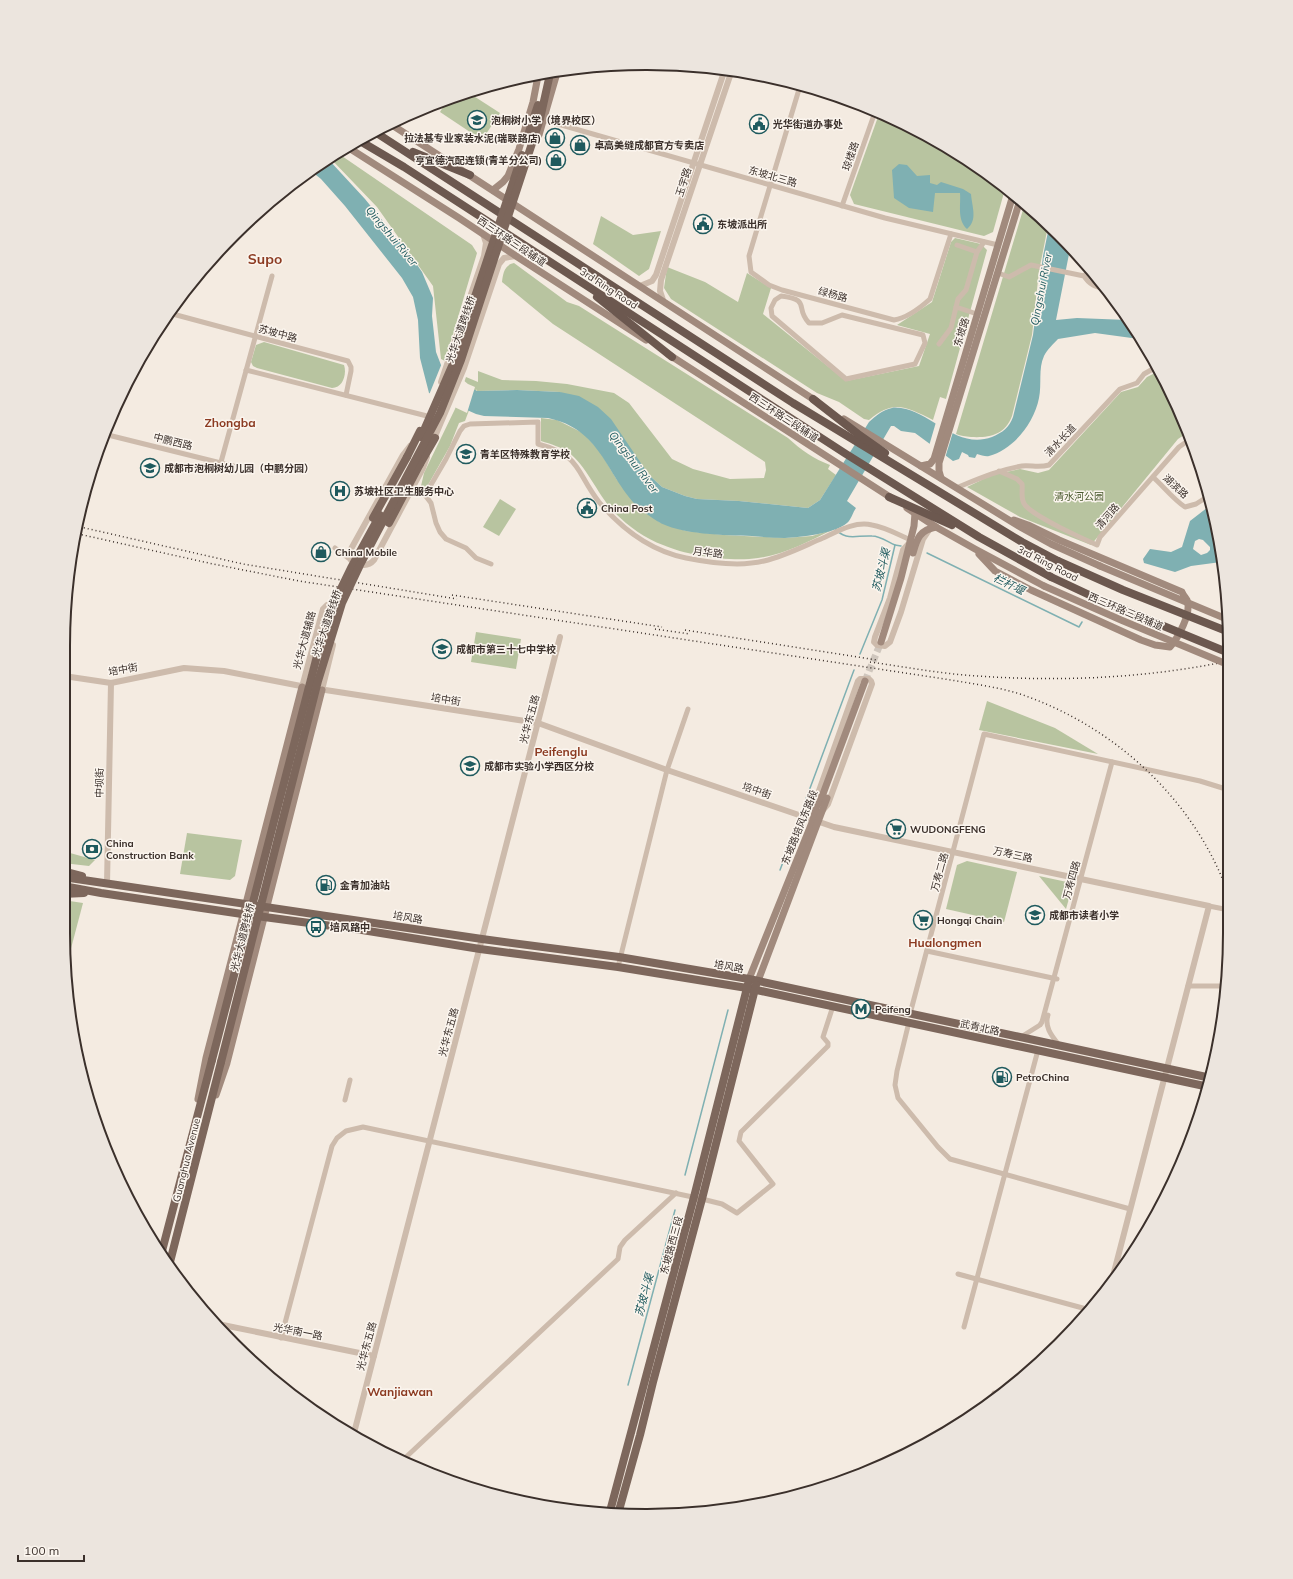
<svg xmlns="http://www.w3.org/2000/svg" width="1293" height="1579" viewBox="0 0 1293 1579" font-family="Mulish,'Noto Sans SC',sans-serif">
<rect width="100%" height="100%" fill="#f4ebe1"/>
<g fill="#b8c4a0">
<path d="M469,93L500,113L482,140L440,112L447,101Z"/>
<path d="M879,114L938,141L1005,189L993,232L984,236L854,204L850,195Z"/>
<path d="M339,154L472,245L477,253L445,361L441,359L433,286L377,207L331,159Z"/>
<path d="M1025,203L1031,208L1048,226L1039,271L1032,335L1012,416C1005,435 989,438 971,437C965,436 961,436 956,434Z"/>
<path d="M601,216L633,235L661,231L649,269L639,276L593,244Z"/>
<path d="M955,238L981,244L987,250L946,399L940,397L933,420C906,407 894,399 869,420L864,419L839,402L817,393L671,299L664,288L667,267L705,282L738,302L747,273L771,288L763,314L846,381L919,366L930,334L897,325L932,302L951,242Z"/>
<path d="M514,263L567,302L579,306L788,438C801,450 814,459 830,465L828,469L836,475L820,500L808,508L739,501L697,499L685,496L662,487L560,392L517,390L477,391V389L465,421L459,423L450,446L424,492L421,486L424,473L455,409L466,377L478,382V371L502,380L536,381L567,384L614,393L629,403L672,459L693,469L730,479L764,478L766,470L765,462L553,324L502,282C503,274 504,265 514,263Z"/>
<path d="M264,342L344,365C347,374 343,388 332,388L257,368L253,366L251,362L256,345Z"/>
<path d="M1159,371L1170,389L1187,433L1178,439L1091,545L1020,517L967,487L992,475L1020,469L1038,473L1049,470L1121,392L1138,387L1147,377Z"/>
<path d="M541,418L557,420L583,433L599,450L617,480L659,522L686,531L724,535L785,538L812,536L832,530C809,541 784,555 758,558C732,562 688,556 663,545C646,539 628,526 615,513C599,497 586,465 569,453C561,447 551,444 541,441Z"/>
<path d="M500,499L516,509L499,536L483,527Z"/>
<path d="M476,632L521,639L516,669L471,662Z"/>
<path d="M987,701L1055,728L1098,754L979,730Z"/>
<path d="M187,833L242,840L235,876L230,880L180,874Z"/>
<path d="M63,851L95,860L89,866L63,863Z"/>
<path d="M967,861L1017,872L1004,922L946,909L957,865Z"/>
<path d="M1039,876L1067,882L1072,888L1066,909Z"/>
<path d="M63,900L83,903L69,956L66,955L63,932Z"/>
</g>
<g fill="#7fb0b2" fill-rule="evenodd">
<path d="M329,160L365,199L411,256L422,272L433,298L432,316L436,352L441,365L467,386L477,391L517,390L560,392L579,396L598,407L611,419L649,475L662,487L685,496L697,499L739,501L808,508L820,500L869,422C876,416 882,410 892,408C895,407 898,408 901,408C933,413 957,450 992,437C1003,432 1009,428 1013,417L1033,335L1043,256L1049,227L1070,249L1056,320L1077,318L1127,320L1139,339L1095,333L1058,339C1053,344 1047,350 1044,356C1038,369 1042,384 1039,398C1034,423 1014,449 989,456C986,457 981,455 977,454L975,458L969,457L968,455L962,452L959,459L953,461L915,433L901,431L894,426H891L847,501L856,508C853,512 851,520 847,523C834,534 801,537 785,538C774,538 763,537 752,536C726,535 679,535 657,521C651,517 643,512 637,506C605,473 601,429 548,418L484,416L476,414L429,393L420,358L418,320L413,297L402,278L345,206L321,179L311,171Z"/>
<path d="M899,164L907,165L917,176L930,175V183L937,185L941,182L963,189L971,194C972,207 978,220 967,229C957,220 961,205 960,193H935L933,212L909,208L894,198L892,170Z"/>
<path d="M1212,504L1221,562L1191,566L1175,572L1144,563L1143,559L1150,549L1171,552L1182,547L1190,521ZM1199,539L1203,540L1210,547V550L1207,553L1201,555L1193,549L1195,541Z"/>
</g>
<g fill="#f4ebe1">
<path d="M442,363L468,384L475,387L467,413L429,395Z"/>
<path d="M936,422L953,432L945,458L929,446Z"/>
</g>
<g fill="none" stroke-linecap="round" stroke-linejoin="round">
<g stroke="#7fb0b2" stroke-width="1.5">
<path d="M834,527C845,542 856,535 872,536C880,536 888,542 895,545L882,600L860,654"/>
<path d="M895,545L901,546"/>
<path d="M927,553L1079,627L1082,622"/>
<path d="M803,807L854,670"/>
<path d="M780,870L795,831"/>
<path d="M685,1175L728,1010"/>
<path d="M628,1385L675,1210"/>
</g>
<path stroke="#cfc6bd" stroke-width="7" stroke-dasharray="7 3.5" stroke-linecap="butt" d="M865,681L881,642"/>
<g stroke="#cdbbac" stroke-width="5">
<path d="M800,86L749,256L751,272L769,285L782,290L894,320C907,318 920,308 930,299L951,234"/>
<path d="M544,120L885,218L998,245"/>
<path d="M842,206L875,112"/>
<path d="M957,245L977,252"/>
<path d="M998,273L1009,277L1031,265L1084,276C1090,286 1097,287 1108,290"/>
<path d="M1084,276L1089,270"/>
<path d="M781,296C812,300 794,307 809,323H822L842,315L923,335L925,343L915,364L846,379L772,316L771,308L775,300Z"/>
<path d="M956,307L977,314"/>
<path d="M169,313L348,361L351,367V371L346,395"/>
<path d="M939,344L951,328L958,299L966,290L977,252L984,242"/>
<path d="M246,370L427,416"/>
<path d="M104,434L237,467"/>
<path d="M221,462L272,276"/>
<path d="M999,471L1017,479L1022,484C1023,491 1020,499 1025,505C1035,517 1081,538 1097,545L1100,537L1179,447L1189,440"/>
<path d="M1153,477C1163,486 1174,500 1185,507L1196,504L1210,495"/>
<path d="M413,486L425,495L431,503L436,523L440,532L446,539L466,548L476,558L491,564"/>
<path d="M956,488C978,479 998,470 1022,466C1031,465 1039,468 1049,465L1120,389L1137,383L1144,374L1151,370L1158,369"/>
<path d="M425,495L446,459L460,431L464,426L470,424L538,422V444C582,456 575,471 599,502C622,529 651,551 686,558C711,563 740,567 764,561C785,556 804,546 823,538C838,531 855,521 872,525C885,527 899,535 911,540"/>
<path d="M335,548L351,560"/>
<path d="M1209,906L1229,910"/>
<path d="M927,951L1057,979"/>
<path d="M618,967L667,770L688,709"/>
<path d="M1188,986H1226"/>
<path d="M910,1014L984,734L1200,781L1229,790"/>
<path d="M1048,1015C1044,1027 1052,1036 1059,1045"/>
<path d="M909,1022L897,1071L895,1085L898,1098L938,1147L950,1159L1130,1209"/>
<path d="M1021,1037L1040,1025L1042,1022L1112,762"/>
<path d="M345,1100L350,1080"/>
<path d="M958,1274L1090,1310"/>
<path d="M964,1327L1038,1050"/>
<path d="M281,1338L332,1146L337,1138L346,1131L363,1127L702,1199L722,1204L737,1213L773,1184L739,1141L741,1132L828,1046V1043L823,1037L833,1006"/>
<path d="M994,1393L1002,1395"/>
<path d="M405,1458L618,1259L620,1247L625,1240L676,1193"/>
</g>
<g stroke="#cdbbac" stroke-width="6">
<path d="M640,286L652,281L656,275L725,69"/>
<path d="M663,300L660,291L661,280L732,70"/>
<path d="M441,382L484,256L486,243L483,234"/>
<path d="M433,441L464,368L499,264L504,258L516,256"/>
<path d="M410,446L403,455L351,549L350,554L351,560C359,565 367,568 374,560L423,468L427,457"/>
<path d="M910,542L903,550L890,598L875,637L874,642L877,645L885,646L890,642L901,612L923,539L929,530"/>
<path d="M64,676L111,683L184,668L224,671L306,687"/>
<path d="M302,687L323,609L327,605L337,606"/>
<path d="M319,689L538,723L667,770L834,827L1209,906L1113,1276"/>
<path d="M322,690L333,645"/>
<path d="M817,805L815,802L858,681L860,679H869L871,681L872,684L828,804L823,810"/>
<path d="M107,884L111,683"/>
<path d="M218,1324L374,1356"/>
<path d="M354,1433L560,637"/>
</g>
<g stroke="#a18a7d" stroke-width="7">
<path d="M389,123L816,401"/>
<path d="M539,135L557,73"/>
<path d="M349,148L459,218L516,256L646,340"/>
<path d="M493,190L503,182L508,176L519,149L533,102L538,76"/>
<path d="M668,354L893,499"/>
<path d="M844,419L1022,528L1051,544L1100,566"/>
<path d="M921,466L930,464L934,459L1013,195"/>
<path d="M941,478L939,471V463L1020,200"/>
<path d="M907,508L936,527L975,549L1044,586"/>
<path d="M913,553C917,538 920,530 936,527"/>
<path d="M979,554L995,571L1031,590L1141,640L1155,645L1170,647C1178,638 1192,613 1187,600C1186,598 1183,595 1182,592L1059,540L1028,525L1014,520"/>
<path d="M881,642L901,578L914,526L915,513"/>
<path d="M749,979L813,820L817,805L820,802L865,681"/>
<path d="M758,981L827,798"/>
<path d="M216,1095L227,1063L322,690"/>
<path d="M198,1099L206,1058L302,687"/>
</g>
<g stroke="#7d675c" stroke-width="8">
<path d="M407,457L420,431"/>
<path d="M420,464L435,438"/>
<path d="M63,871L82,876"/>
<path d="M63,877L482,939L619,957L749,979L1211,1078"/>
<path d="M63,886L101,893L242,914L362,930L480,949L618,967L747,988L1209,1087"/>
<path d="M63,894L84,893"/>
<path d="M162,1251L212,1060"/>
<path d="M170,1262L221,1062"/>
<path d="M618,1514L640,1435L653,1382L702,1199L756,985"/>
<path d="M609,1515L694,1197L748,984"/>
</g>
<g stroke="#6c584f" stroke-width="8">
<path d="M375,132L793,403L1022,542L1058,561"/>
<path d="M360,141L404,167L846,454L979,537L1051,577"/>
<path d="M413,152L470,175"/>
<path d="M597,297L672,357"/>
<path d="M813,399L858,434L885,453"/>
<path d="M889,497L952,525"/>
</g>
<g stroke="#3b302b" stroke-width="1.5" stroke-dasharray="1 3" stroke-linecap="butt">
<path d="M76,526L243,564L457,599"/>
<path d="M74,533L213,564L299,581L951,680C974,684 998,687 1020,694C1115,726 1196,801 1229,896"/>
<path d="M452,595L662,627"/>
<path d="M655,629L690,634"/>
<path d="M685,630L877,660"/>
<path d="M870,662C906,667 942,674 978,676C1062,682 1147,678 1229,661"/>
</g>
<g stroke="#a18a7d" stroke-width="7">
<path d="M1100,566L1229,620"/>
<path d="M1044,586L1121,620L1229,665"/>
</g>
<g stroke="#7d675c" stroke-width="8">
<path d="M529,132L538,105"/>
<path d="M421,437L452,366L522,155"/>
<path d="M373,518L407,457"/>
<path d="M389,523L420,464"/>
<path d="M212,1060L317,656L335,601L351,568L380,515"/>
<path d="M221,1062L318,681L342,603L360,565L440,413L461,360L540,119L550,74"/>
</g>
<g stroke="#6c584f" stroke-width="8">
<path d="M1058,561L1123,590L1229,632"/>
<path d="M1051,577L1098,599L1229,653"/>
</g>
</g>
<defs>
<symbol id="school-ring" viewBox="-11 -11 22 22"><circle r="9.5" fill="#fbf5ee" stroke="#1f5a5e" stroke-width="1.5"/><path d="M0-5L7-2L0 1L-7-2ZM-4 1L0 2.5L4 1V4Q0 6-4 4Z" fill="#1f5a5e"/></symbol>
<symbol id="civic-ring" viewBox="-11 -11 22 22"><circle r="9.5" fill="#fbf5ee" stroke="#1f5a5e" stroke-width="1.5"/><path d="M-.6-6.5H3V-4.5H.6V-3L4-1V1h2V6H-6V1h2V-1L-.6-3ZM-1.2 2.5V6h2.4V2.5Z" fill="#1f5a5e"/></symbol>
<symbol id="shop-ring" viewBox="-11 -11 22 22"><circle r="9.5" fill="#fbf5ee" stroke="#1f5a5e" stroke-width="1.5"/><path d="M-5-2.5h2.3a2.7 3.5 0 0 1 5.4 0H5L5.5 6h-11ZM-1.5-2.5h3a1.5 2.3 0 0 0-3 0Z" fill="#1f5a5e"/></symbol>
<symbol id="hospital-ring" viewBox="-11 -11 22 22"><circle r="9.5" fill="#fbf5ee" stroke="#1f5a5e" stroke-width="1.5"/><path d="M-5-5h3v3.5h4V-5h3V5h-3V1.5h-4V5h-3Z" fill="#1f5a5e"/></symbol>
<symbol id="supermarket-ring" viewBox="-11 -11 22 22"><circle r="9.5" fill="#fbf5ee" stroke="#1f5a5e" stroke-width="1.5"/><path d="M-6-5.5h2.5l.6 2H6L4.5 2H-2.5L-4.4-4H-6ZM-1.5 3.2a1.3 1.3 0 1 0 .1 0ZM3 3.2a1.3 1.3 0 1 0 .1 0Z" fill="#1f5a5e"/></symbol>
<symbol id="bank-ring" viewBox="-11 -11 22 22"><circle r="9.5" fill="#fbf5ee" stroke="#1f5a5e" stroke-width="1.5"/><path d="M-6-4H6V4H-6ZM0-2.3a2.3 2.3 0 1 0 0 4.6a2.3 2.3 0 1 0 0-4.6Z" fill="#1f5a5e"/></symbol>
<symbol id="fuel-ring" viewBox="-11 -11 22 22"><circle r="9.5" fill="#fbf5ee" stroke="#1f5a5e" stroke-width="1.5"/><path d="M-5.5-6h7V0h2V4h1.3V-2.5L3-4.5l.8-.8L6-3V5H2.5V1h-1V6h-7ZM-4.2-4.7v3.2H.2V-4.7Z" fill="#1f5a5e"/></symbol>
<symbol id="bus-ring" viewBox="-11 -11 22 22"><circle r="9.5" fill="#fbf5ee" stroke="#1f5a5e" stroke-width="1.5"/><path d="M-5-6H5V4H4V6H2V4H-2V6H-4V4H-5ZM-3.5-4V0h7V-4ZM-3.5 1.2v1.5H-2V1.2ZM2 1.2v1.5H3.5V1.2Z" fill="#1f5a5e"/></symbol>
<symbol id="metro-ring" viewBox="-11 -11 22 22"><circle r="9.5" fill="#fbf5ee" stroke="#1f5a5e" stroke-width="1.5"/><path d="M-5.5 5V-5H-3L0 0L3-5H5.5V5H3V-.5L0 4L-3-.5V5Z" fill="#1f5a5e"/></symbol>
</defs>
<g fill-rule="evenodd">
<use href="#school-ring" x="466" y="109" width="22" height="22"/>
<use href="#civic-ring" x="748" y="113" width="22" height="22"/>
<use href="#shop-ring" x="544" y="127" width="22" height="22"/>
<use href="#shop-ring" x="569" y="134" width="22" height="22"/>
<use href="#shop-ring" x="545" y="149" width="22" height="22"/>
<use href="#civic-ring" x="692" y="213" width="22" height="22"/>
<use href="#school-ring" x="455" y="443" width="22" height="22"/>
<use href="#school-ring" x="139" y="457" width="22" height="22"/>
<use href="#hospital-ring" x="329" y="480" width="22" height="22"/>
<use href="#civic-ring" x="576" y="497" width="22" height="22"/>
<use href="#shop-ring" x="310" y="541" width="22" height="22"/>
<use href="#school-ring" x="431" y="638" width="22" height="22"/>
<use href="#school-ring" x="459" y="755" width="22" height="22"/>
<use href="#supermarket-ring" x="885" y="818" width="22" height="22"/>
<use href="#bank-ring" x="81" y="838" width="22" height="22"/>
<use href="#fuel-ring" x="315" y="874" width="22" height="22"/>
<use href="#school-ring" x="1024" y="904" width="22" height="22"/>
<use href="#supermarket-ring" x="912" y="909" width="22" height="22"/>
<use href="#bus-ring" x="305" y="916" width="22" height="22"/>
<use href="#metro-ring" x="850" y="998" width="22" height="22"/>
<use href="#fuel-ring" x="991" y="1066" width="22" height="22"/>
</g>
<g text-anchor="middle" stroke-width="3" stroke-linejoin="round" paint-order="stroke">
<g font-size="10" font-weight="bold" fill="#3b302b" stroke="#fbf5ee" text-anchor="start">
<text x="491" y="124">泡桐树小学（境界校区）</text>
<text x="773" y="128">光华街道办事处</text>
<text x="541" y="142" text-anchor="end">拉法基专业家装水泥(瑞联路店)</text>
<text x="594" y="149">卓高美缝成都官方专卖店</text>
<text x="542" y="164" text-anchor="end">亨宜德汽配连锁(青羊分公司)</text>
<text x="717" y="228">东坡派出所</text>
<text x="480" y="458">青羊区特殊教育学校</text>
<text x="164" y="472">成都市泡桐树幼儿园（中鹏分园）</text>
<text x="354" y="495">苏坡社区卫生服务中心</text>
<text x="601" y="512">China Post</text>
<text x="335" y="556">China Mobile</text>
<text x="456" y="653">成都市第三十七中学校</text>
<text x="484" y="770">成都市实验小学西区分校</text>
<text x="910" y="833">WUDONGFENG</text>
<text x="106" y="847">China<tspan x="106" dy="12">Construction Bank</tspan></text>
<text x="340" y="889">金青加油站</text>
<text x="1049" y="919">成都市读者小学</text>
<text x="937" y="924">Hongqi Chain</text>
<text x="330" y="931">培风路中</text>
<text x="875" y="1013">Peifeng</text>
<text x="1016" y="1081">PetroChina</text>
</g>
<g font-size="10" fill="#3b302b" stroke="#fbf5ee">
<text transform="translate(850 156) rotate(-71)" y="4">琼楼路</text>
<text transform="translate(773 176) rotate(16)" y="4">东坡北三路</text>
<text transform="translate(683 182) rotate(-72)" y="4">玉宇路</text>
<text transform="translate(512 241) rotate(34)" y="4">西三环路三段辅道</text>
<text transform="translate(609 288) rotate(33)" y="4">3rd Ring Road</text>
<text transform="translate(833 294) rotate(15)" y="4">绿杨路</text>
<text transform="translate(460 329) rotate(-71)" y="4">光华大道跨线桥</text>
<text transform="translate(961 332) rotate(-73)" y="4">东坡路</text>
<text transform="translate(278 333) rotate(15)" y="4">苏坡中路</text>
<text transform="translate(784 417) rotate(33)" y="4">西三环路三段辅道</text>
<text transform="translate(1060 440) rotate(-47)" y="4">清水长道</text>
<text transform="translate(173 441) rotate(14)" y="4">中鹏西路</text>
<text transform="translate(1176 486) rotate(43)" y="4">湖滨路</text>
<text transform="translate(1107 516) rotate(-49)" y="4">清河路</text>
<text transform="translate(708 552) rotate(7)" y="4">月华路</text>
<text transform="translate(1048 563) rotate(27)" y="4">3rd Ring Road</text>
<text transform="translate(1126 611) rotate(23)" y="4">西三环路三段辅道</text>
<text transform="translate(326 623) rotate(-71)" y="4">光华大道跨线桥</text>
<text transform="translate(304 640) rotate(-75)" y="4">光华大道辅路</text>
<text transform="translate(123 669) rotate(-10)" y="4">培中街</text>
<text transform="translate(446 699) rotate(9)" y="4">培中街</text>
<text transform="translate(529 719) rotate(-75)" y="4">光华东五路</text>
<text transform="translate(99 783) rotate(-89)" y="4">中坝街</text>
<text transform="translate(757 790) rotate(19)" y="4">培中街</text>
<text transform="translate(799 827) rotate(-68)" y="4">东坡路培风东路段</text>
<text transform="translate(1013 854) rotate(12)" y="4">万寿三路</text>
<text transform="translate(939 872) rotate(-75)" y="4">万寿二路</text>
<text transform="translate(1071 880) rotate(-75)" y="4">万寿四路</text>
<text transform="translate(408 917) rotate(9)" y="4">培风路</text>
<text transform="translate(242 937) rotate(-76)" y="4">光华大道跨线桥</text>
<text transform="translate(729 966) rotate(10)" y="4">培风路</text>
<text transform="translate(980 1027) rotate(12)" y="4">武青北路</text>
<text transform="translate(448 1032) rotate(-75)" y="4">光华东五路</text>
<text transform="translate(186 1160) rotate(-76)" y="4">Guanghua Avenue</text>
<text transform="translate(671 1245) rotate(-75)" y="4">东坡路西三段</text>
<text transform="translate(298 1331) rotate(11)" y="4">光华南一路</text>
<text transform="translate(366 1346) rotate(-75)" y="4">光华东五路</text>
</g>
<g font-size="10" fill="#4a5a2e" stroke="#fbf5ee">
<text x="1079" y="500">清水河公园</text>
</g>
<g font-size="11" font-style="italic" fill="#1f5a5e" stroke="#fbf5ee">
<text transform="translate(392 236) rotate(50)" y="4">Qingshui River</text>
<text transform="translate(1041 289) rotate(-79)" y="4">Qingshui River</text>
<text transform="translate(634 462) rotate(53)" y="4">Qingshui River</text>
<text transform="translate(881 570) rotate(-76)" y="4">苏坡斗渠</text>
<text transform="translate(1009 584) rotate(26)" y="4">栏杆堰</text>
<text transform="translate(644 1295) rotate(-75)" y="4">苏坡斗渠</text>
</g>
<g font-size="12" font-weight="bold" fill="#8c3b22" stroke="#fbf5ee">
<text x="230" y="427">Zhongba</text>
<text x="561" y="756">Peifenglu</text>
<text x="945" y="947">Hualongmen</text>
<text x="400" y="1396">Wanjiawan</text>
</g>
<g font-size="14" font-weight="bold" fill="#8c3b22" stroke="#fbf5ee">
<text x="265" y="264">Supo</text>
</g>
</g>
<path d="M0 0H1293V1579H0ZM646 70H647A576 576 0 0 1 1223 646V933A576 576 0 0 1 647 1509H646A576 576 0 0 1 70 933V646A576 576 0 0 1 646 70Z" fill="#ece5de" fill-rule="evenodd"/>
<path fill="none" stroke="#3b302b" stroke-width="2" d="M646 70H647A576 576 0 0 1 1223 646V933A576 576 0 0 1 647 1509H646A576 576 0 0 1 70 933V646A576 576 0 0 1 646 70Z"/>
<path d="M18 1555v6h66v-6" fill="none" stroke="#3b302b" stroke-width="2"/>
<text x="24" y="1555" font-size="12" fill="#3b302b" stroke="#fbf5ee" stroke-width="3" paint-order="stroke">100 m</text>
</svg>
